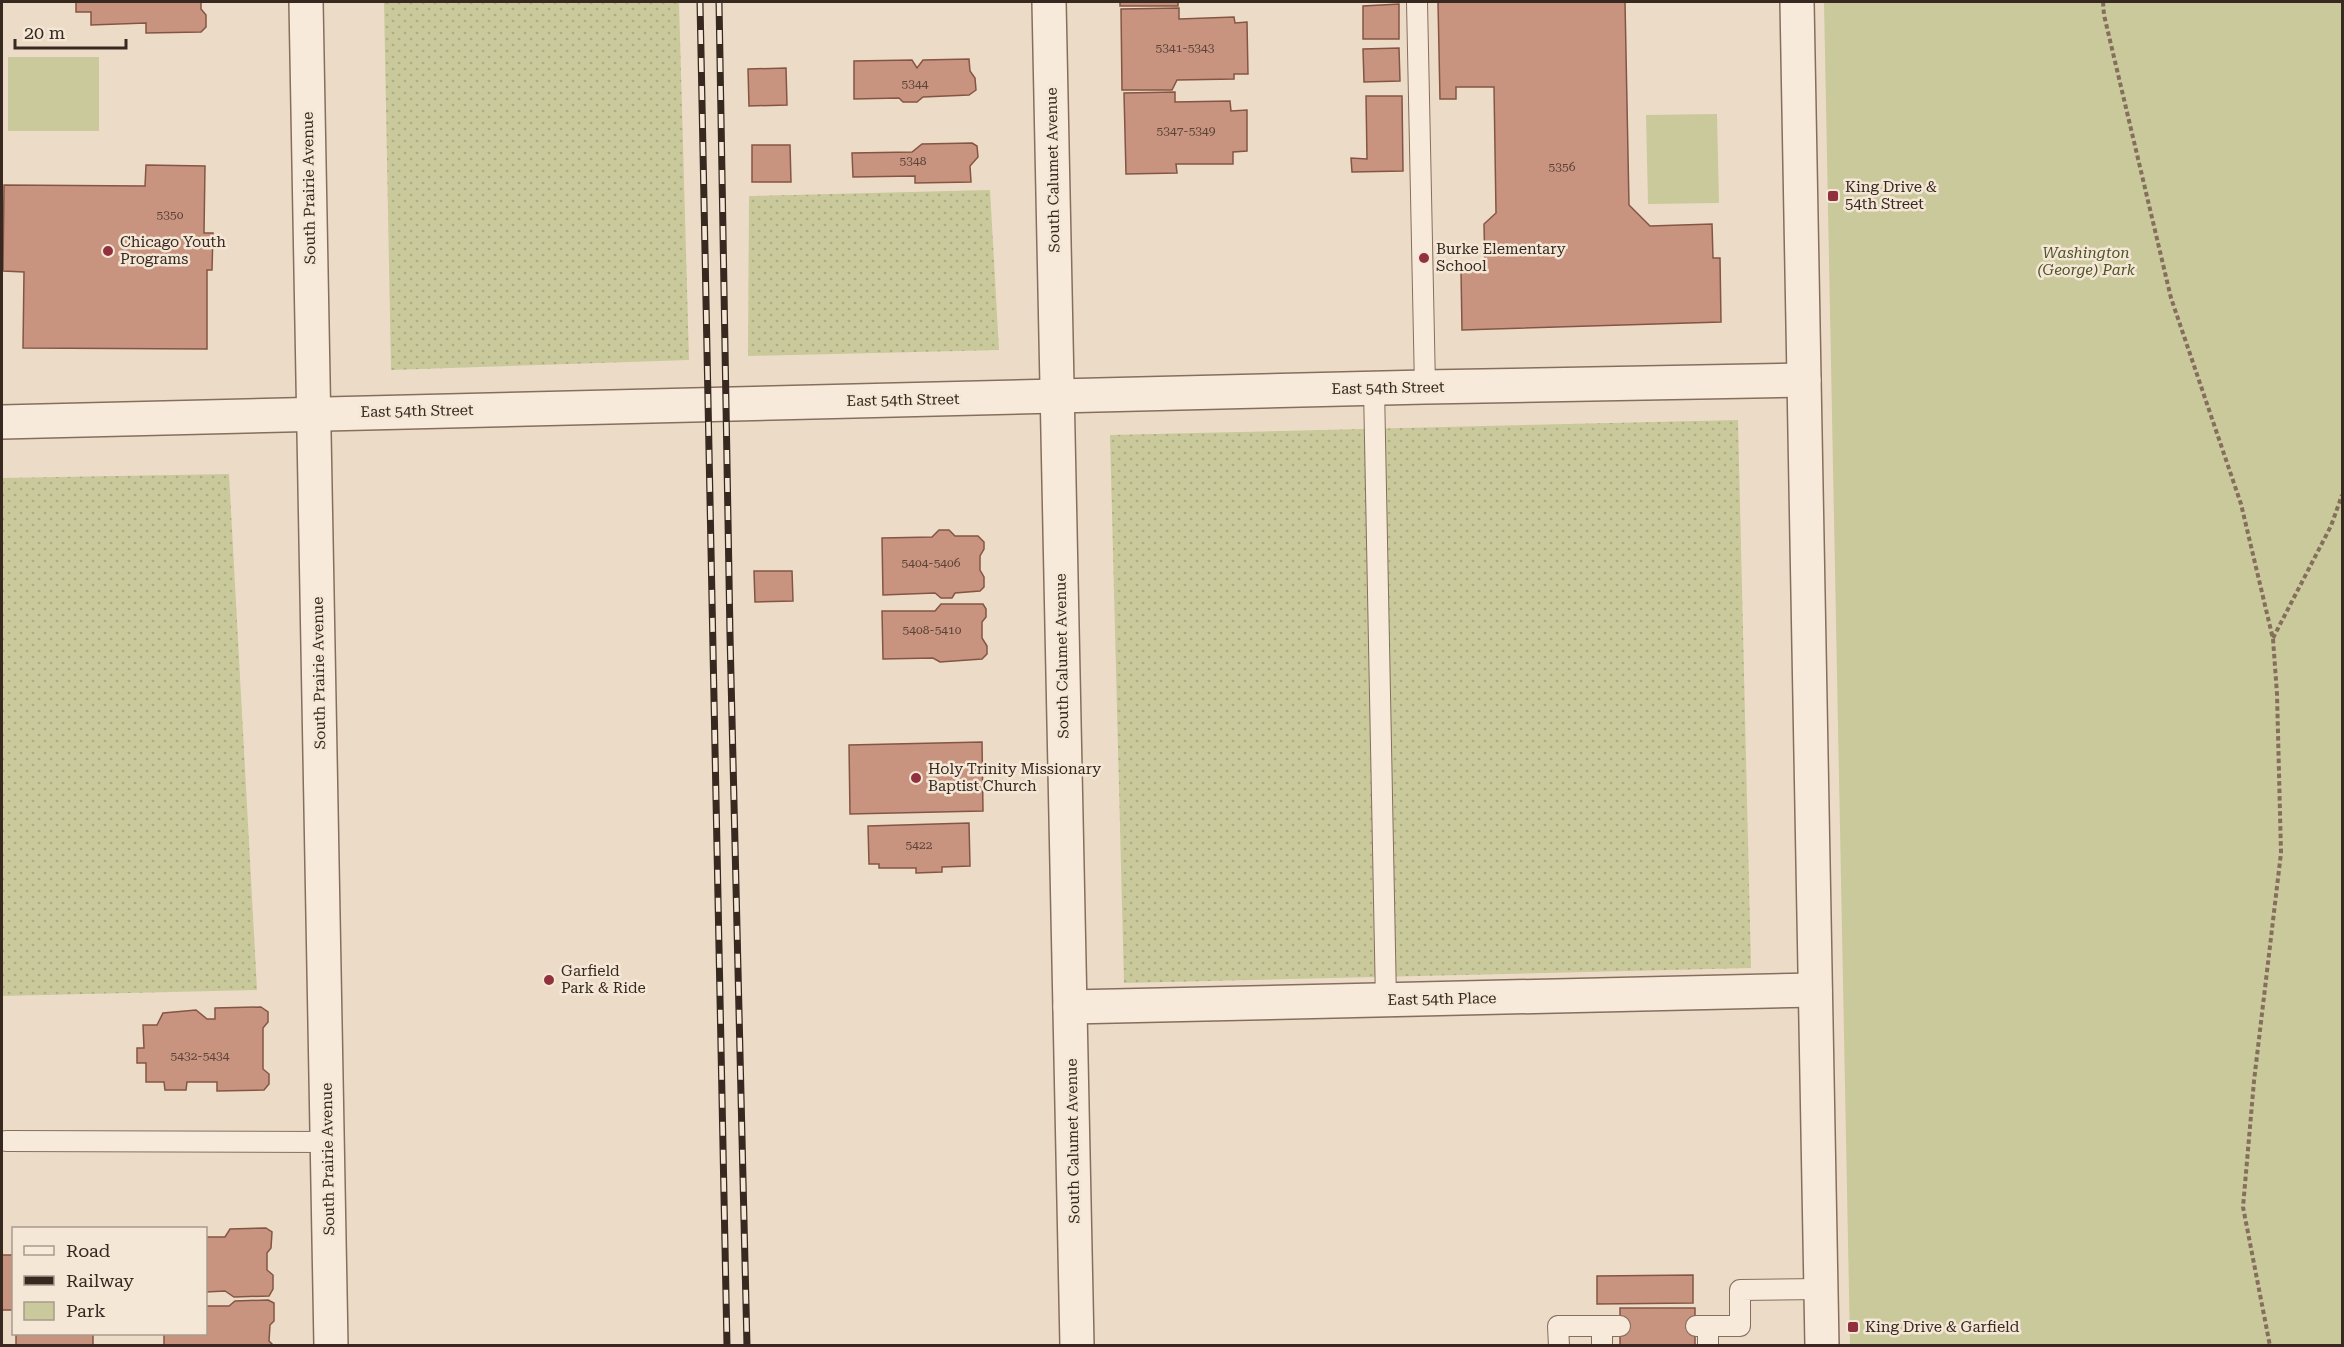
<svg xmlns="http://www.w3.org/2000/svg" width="2344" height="1347" viewBox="0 0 2344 1347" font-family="'Roboto Serif',serif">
<defs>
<pattern id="grass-dots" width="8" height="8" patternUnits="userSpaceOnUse" patternTransform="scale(1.5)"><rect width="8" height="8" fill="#c9c99b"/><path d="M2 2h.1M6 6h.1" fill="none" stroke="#adad85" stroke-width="1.8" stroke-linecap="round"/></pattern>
</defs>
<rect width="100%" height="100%" fill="#ecdcc7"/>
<g fill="url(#grass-dots)">
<path d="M384,2H679L689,360L391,370Z"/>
<path d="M990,190L999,350L748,356L749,196Z"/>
<path d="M1738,420L1751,968L1124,983L1110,435Z"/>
<path d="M229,474L257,990L2,996V478Z"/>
</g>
<g fill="#c9c99b">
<path d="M1824,2H2342V1345H1850Z"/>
<rect x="8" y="57" width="91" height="74"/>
<path d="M1717,114L1719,203L1648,204L1646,115Z"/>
</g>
<g fill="#c8947f" stroke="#845544" stroke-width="1.5">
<path d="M76,2H201V9L206,15V27L201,32L146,33V23L91,25V12H76Z"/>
<rect x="1120" y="2" width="58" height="4"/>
<path d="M1438,2H1625L1629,205L1650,226L1712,224L1713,258H1720L1721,322L1462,330L1461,270H1485L1484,224L1496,213L1494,87H1456V99H1440Z"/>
<path d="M1399,4V39H1363V6Z"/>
<path d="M1179,8V19L1234,17L1235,23L1247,22L1248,74H1234V79L1177,80L1172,90H1122L1121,9Z"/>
<path d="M1399,48L1400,81L1364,82L1363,49Z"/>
<path d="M969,59L970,71L975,78L976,90L969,95L923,97L917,102H903L899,98L854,99V61L912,60L917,68L923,60Z"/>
<path d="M786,68L787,105L749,106L748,69Z"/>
<path d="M1175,92V102L1230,101L1231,111L1247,110V151L1233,152V164H1176L1177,173L1126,174L1124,93Z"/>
<path d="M1366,96H1402L1403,171L1352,172L1351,158L1367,159Z"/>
<path d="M972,143L977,146L978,157L970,166L971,182L915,183V176L853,177L852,153L912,152L922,144Z"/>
<path d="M752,145H790L791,182H752Z"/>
<path d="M146,165L205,166L204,233H213L212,270H207V349L23,348L24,272L3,271L4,185L145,186Z"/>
<path d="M939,530H949L955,536H978L984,542V549L980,556V570L984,577V587L980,591L955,593L952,598H941L935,593L883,595L882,538L932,537Z"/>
<path d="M754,571H792L793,601L755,602Z"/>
<path d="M941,604H983L986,609V617L982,622V638L987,646V654L982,659L940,662L933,658L883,659L882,611H935Z"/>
<path d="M982,742L983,811L850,814L849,745Z"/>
<path d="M969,823L970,866L942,867V872L916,873V868H879V864H869L868,826Z"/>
<path d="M261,1007L268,1012V1022L263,1028V1069L269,1074V1084L264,1090L217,1091V1082H187L186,1090H165L164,1082H146V1063H137V1048H144L143,1025H157L163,1013L196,1010L207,1019H215V1008Z"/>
<path d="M266,1228L272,1232L271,1248L267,1253V1270L273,1275V1289L269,1296L234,1297L225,1291L206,1292V1237H225L230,1229Z"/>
<rect x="2" y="1255" width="12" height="55"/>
<path d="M1693,1275V1303L1597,1304V1276Z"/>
<path d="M268,1300L274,1303V1321L270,1325L269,1341L274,1346H164V1334H206V1306H229L235,1301Z"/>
<rect x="1620" y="1308" width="75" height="38"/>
<rect x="16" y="1334" width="77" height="12"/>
</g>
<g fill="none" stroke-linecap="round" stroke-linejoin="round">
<defs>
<g id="service">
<path d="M1417,2L1425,387"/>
<path d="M1374,388L1386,1001"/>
<path d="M6,1141L327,1142"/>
<path d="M1602,1326V1346"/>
<path d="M1696,1326H1740V1290L1821,1289"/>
<path d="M1708,1326V1346"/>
<path d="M1559,1346L1558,1326H1620"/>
</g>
<g id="minor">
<path d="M306,2L331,1346"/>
<path d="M1049,2L1077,1346"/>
<path d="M2,422L1425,387L1804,380"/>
<path d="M1070,1007L1815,990"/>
</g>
<path id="tertiary" d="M1797,2L1822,1346"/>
</defs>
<use href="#service" stroke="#866e5d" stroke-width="22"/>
<use href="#minor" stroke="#866e5d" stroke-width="36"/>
<use href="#tertiary" stroke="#866e5d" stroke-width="36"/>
<g stroke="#866e5d" stroke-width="4" stroke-dasharray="4.5 3" stroke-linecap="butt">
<path d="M2103,2L2104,15L2171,298L2241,504L2273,639L2277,694L2281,853L2254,1081L2243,1207L2270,1346"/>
<path d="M2273,638L2331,526L2342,495"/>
</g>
<use href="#service" stroke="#f7eada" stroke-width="20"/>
<use href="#minor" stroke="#f7eada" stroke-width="33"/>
<use href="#tertiary" stroke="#f7eada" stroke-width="33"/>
<defs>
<g id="rail">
<path d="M700,2L727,1346"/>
<path d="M719,2L730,635L747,1346"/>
</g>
</defs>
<use href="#rail" stroke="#372820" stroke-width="7"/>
<use href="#rail" stroke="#f4e7d6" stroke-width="4.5" stroke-dasharray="14" stroke-linecap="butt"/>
</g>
<g fill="#92313e" stroke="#f4e7d6" stroke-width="2">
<rect x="1827" y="190" width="12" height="12" rx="3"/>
<circle cx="108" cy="251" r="6"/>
<circle cx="1424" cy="258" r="6"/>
<circle cx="916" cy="778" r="6"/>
<circle cx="549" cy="980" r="6"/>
<rect x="1847" y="1321" width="12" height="12" rx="3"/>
</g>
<g text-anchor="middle" stroke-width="5" stroke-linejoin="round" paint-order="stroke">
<g font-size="12" fill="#5b4338">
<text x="1185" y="52">5341-5343</text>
<text x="915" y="88">5344</text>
<text x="1186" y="135">5347-5349</text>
<text x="913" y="165">5348</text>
<text x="1562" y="171">5356</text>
<text x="170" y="219">5350</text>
<text x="931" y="567">5404-5406</text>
<text x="932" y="634">5408-5410</text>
<text x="919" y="849">5422</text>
<text x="200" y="1060">5432-5434</text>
</g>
<g font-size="15" fill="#372820" stroke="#f4e7d6">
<text transform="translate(1053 170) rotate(-91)" y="5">South Calumet Avenue</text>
<text transform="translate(309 188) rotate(-91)" y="5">South Prairie Avenue</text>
<text transform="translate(1388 388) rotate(-1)" y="5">East 54th Street</text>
<text transform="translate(903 400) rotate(-1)" y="5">East 54th Street</text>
<text transform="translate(417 411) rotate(-1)" y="5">East 54th Street</text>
<text transform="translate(1062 656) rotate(-91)" y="5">South Calumet Avenue</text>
<text transform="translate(319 673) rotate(-91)" y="5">South Prairie Avenue</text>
<text transform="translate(1442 999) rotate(-1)" y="5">East 54th Place</text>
<text transform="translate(1073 1141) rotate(-91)" y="5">South Calumet Avenue</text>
<text transform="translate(328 1159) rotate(-91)" y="5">South Prairie Avenue</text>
</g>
<g font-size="15" fill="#372820" stroke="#f4e7d6" text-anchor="start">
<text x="1845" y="192">King Drive &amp;<tspan x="1845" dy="17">54th Street</tspan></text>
<text x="120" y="247">Chicago Youth<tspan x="120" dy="17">Programs</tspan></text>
<text x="1436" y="254">Burke Elementary<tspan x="1436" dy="17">School</tspan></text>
<text x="928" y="774">Holy Trinity Missionary<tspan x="928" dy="17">Baptist Church</tspan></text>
<text x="561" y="976">Garfield<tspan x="561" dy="17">Park &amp; Ride</tspan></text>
<text x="1865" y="1332">King Drive &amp; Garfield</text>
</g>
<g font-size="15" font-style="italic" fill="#4e5328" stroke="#f4e7d6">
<text x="2086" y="258">Washington<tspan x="2086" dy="17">(George) Park</tspan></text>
</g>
</g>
<rect width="2344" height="1347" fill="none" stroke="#372820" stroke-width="6"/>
<rect x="12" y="1227" width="195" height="108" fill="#f4e7d6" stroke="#a89b8d" stroke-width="1.5"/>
<rect x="24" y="1246" width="30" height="9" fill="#f7eada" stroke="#a89b8d" stroke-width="1.5"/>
<text x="66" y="1257" font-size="18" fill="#372820">Road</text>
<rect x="24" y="1276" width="30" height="9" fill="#372820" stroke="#a89b8d" stroke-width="1.5"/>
<text x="66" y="1287" font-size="18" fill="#372820">Railway</text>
<rect x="24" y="1302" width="30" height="18" fill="#c9c99b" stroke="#a89b8d" stroke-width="1.5"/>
<text x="66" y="1317" font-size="18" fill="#372820">Park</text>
<path d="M15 39v9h111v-9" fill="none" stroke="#372820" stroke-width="3"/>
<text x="24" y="39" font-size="18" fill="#372820" stroke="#f4e7d6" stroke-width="4.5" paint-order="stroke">20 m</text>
</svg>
